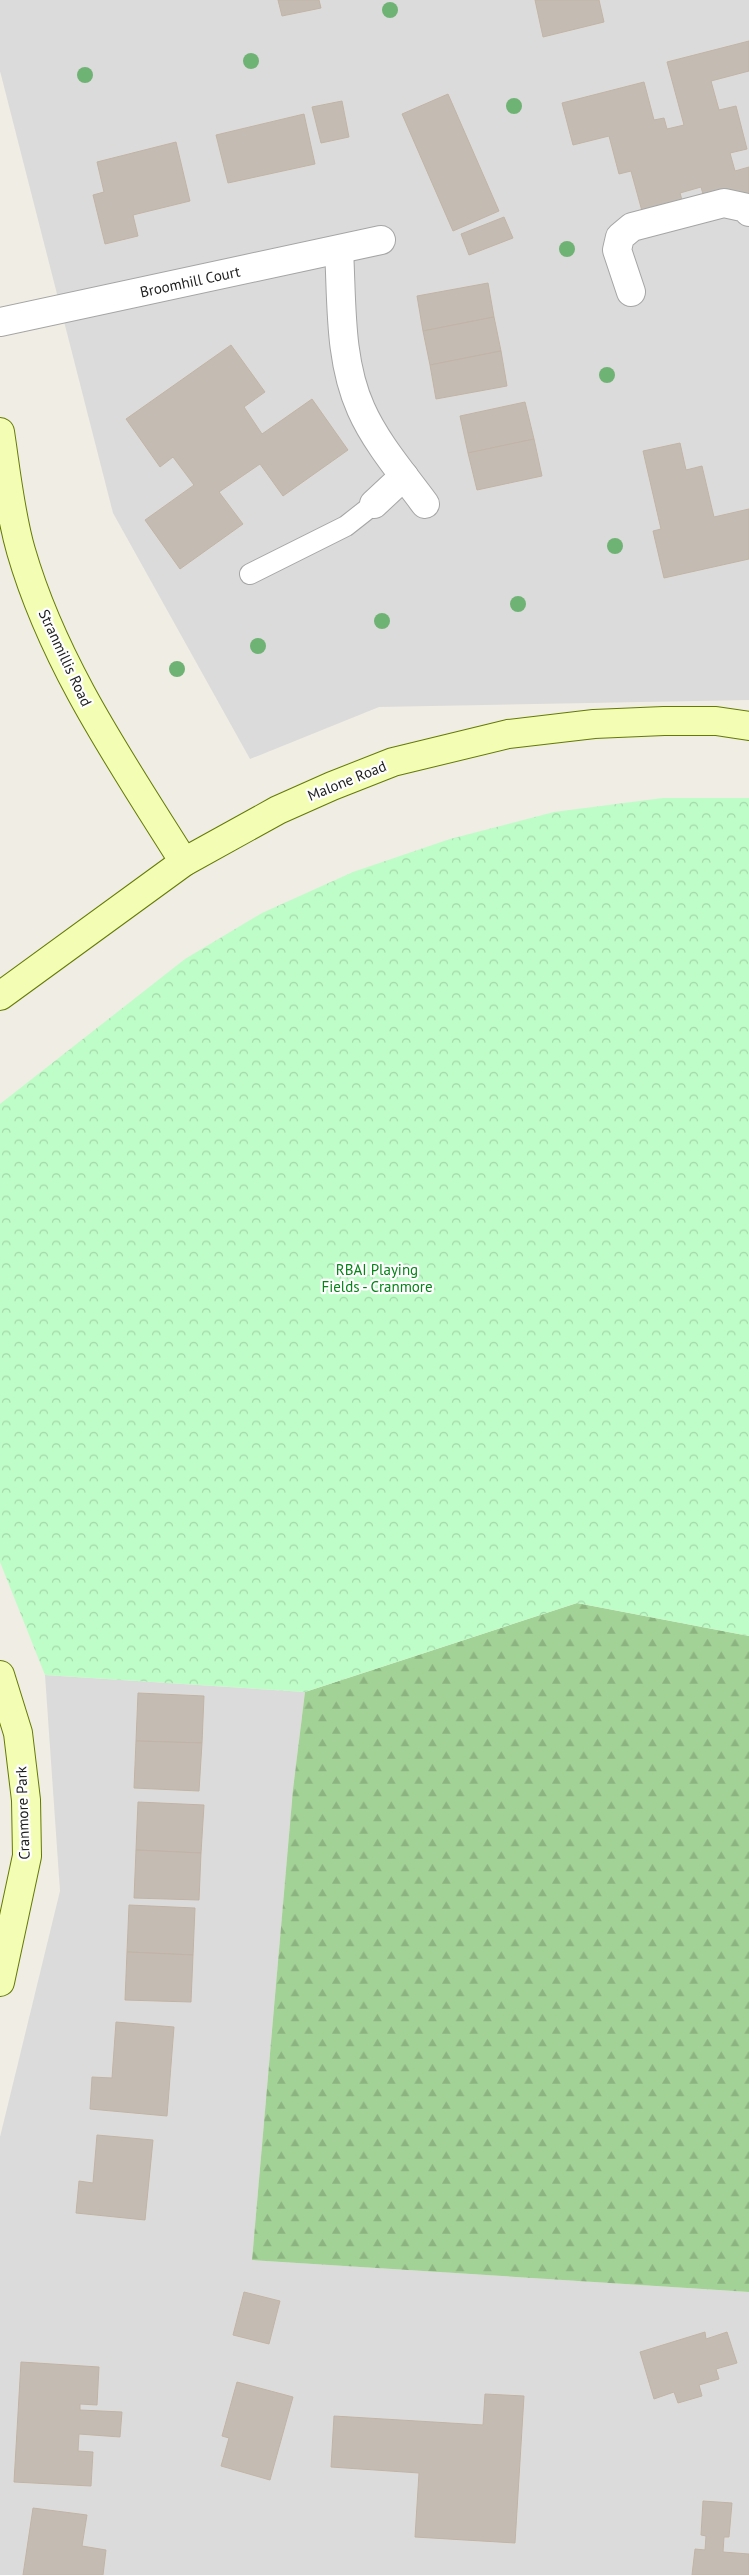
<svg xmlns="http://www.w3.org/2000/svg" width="749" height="2575" viewBox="0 0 749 2575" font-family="'PT Sans',sans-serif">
<defs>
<pattern id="forest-firs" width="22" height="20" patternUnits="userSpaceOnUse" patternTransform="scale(1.25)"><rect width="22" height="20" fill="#a3d296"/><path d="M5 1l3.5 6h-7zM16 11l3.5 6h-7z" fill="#8cb481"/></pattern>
<pattern id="park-crowns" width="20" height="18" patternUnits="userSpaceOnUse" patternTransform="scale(1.25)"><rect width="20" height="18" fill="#befdc7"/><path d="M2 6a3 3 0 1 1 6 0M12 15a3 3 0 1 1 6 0" fill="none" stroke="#a3d8aa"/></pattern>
</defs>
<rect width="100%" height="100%" fill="#f0ede4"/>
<g fill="#dcdbdb">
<path d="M0,0H749V700L379,707L250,759L113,513L0,71Z"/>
<path d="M45,1675L305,1692L293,1789L252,2260L749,2292V2575H0V2137L60,1891Z"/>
</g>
<path fill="url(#forest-firs)" d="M577,1603L749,1636V2292L252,2260L293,1789L305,1692Z"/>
<path fill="url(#park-crowns)" d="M663,798H749V1636L577,1603L305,1692L45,1675L0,1562V1104L185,959L262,913L353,872L450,839L554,812Z"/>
<g fill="#c4bcb3" stroke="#c2b4a5">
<path d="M278,0H319L321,8L282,16Z"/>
<path d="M535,0H599L604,22L543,37Z"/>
<path d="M749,41V71L711,81L719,110L736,106L747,149L730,153L735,171L749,167V197L705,201L701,187L680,193L682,200L642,211L631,171L619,174L609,136L573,145L562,103L644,82L654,120L664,118L667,129L684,125L667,62Z"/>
<path d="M448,94L499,211L453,231L402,114Z"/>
<path d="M342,101L349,137L321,143L312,107Z"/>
<path d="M304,114L315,164L228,183L216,135Z"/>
<path d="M176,142L190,201L133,215L138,236L105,244L93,195L104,192L97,162Z"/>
<path d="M504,217L513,238L469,255L461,234Z"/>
<path d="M488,283L494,317L423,331L417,296Z"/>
<path d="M494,317L501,351L430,365L423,331Z"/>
<path d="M231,345L265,392L244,407L262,434L312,399L348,450L283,496L260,464L219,492L243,524L180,569L145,520L194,485L173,457L160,467L126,419Z"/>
<path d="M501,351L507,386L436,399L430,365Z"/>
<path d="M525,402L534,439L468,453L460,416Z"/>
<path d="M534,439L542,476L477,490L468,453Z"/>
<path d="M680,443L686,470L702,466L714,517L749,509V559L664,578L653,531L661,529L643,451Z"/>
<path d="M138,1693L204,1696L202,1743L136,1741Z"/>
<path d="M136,1741L202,1743L199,1791L134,1788Z"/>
<path d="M138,1802L204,1805L201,1853L136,1850Z"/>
<path d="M136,1850L201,1853L199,1900L134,1898Z"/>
<path d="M129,1905L195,1908L193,1955L127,1952Z"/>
<path d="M127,1952L193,1955L191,2002L125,2000Z"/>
<path d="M116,2022L174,2027L167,2116L90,2109L92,2077L112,2078Z"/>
<path d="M97,2135L153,2140L145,2220L76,2213L79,2181L93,2183Z"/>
<path d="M244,2292L280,2301L269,2344L233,2335Z"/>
<path d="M705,2332L706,2339L727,2332L737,2363L716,2369L719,2379L699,2385L702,2396L678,2403L674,2392L654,2399L640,2352Z"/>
<path d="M21,2362L99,2367L97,2405L80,2404V2410L122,2412L120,2437L79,2434L78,2451L93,2452L91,2486L14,2482Z"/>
<path d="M237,2382L293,2397L270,2480L221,2466L229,2438L222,2436Z"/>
<path d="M485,2394L524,2396L515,2543L415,2537L419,2473L331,2467L334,2416L483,2425Z"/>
<path d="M703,2501L732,2503L729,2537H724L723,2552L749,2554V2575H692L695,2549L705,2550L706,2536L701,2535Z"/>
<path d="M33,2508L87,2515L82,2546L106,2550L103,2575H23Z"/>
</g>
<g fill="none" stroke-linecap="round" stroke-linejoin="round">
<defs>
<path id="lane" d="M250,574L346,526L374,504"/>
<g id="street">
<path d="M339,250C342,303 339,360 361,409C376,443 403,474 425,504"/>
<path d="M631,292L617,250L620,237L632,227L724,203L747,208L749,212"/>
<path d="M0,322L381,240"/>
<path d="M374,504L404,476"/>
</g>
<g id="secondary">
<path d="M0,432C6,471 10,513 21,551C54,665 122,763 184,862"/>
<path d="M0,996L184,862L278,810L332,786L393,762L508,734L594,724L664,721H716L749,726"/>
<path d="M0,1675L18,1733L26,1800L27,1856L0,1982"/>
</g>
</defs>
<use href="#lane" stroke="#a5a5a5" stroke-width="22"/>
<use href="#street" stroke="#a5a5a5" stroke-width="30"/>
<use href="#secondary" stroke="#657a00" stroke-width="30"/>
<use href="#lane" stroke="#fff" stroke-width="20"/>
<use href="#street" stroke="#fff" stroke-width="28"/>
<use href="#secondary" stroke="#f4fdb4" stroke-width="28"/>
</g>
<g fill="#6fb374">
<circle cx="390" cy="10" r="8"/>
<circle cx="251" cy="61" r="8"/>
<circle cx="85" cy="75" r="8"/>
<circle cx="514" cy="106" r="8"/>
<circle cx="567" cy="249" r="8"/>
<circle cx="607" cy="375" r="8"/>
<circle cx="615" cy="546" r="8"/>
<circle cx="518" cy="604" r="8"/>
<circle cx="382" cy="621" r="8"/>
<circle cx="258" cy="646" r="8"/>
<circle cx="177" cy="669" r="8"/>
</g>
<g text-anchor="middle" stroke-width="4.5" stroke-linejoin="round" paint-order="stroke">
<g font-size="15" fill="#1e1e1e" stroke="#fff">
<text transform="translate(190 282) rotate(-12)" y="5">Broomhill Court</text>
<text transform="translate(65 658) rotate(65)" y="5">Stranmillis Road</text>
<text transform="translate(347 781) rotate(-22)" y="5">Malone Road</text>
<text transform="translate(23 1813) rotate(-92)" y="5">Cranmore Park</text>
</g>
<g font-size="15" fill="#058418" stroke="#fff">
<text x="377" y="1275">RBAI Playing<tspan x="377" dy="17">Fields - Cranmore</tspan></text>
</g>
</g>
</svg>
